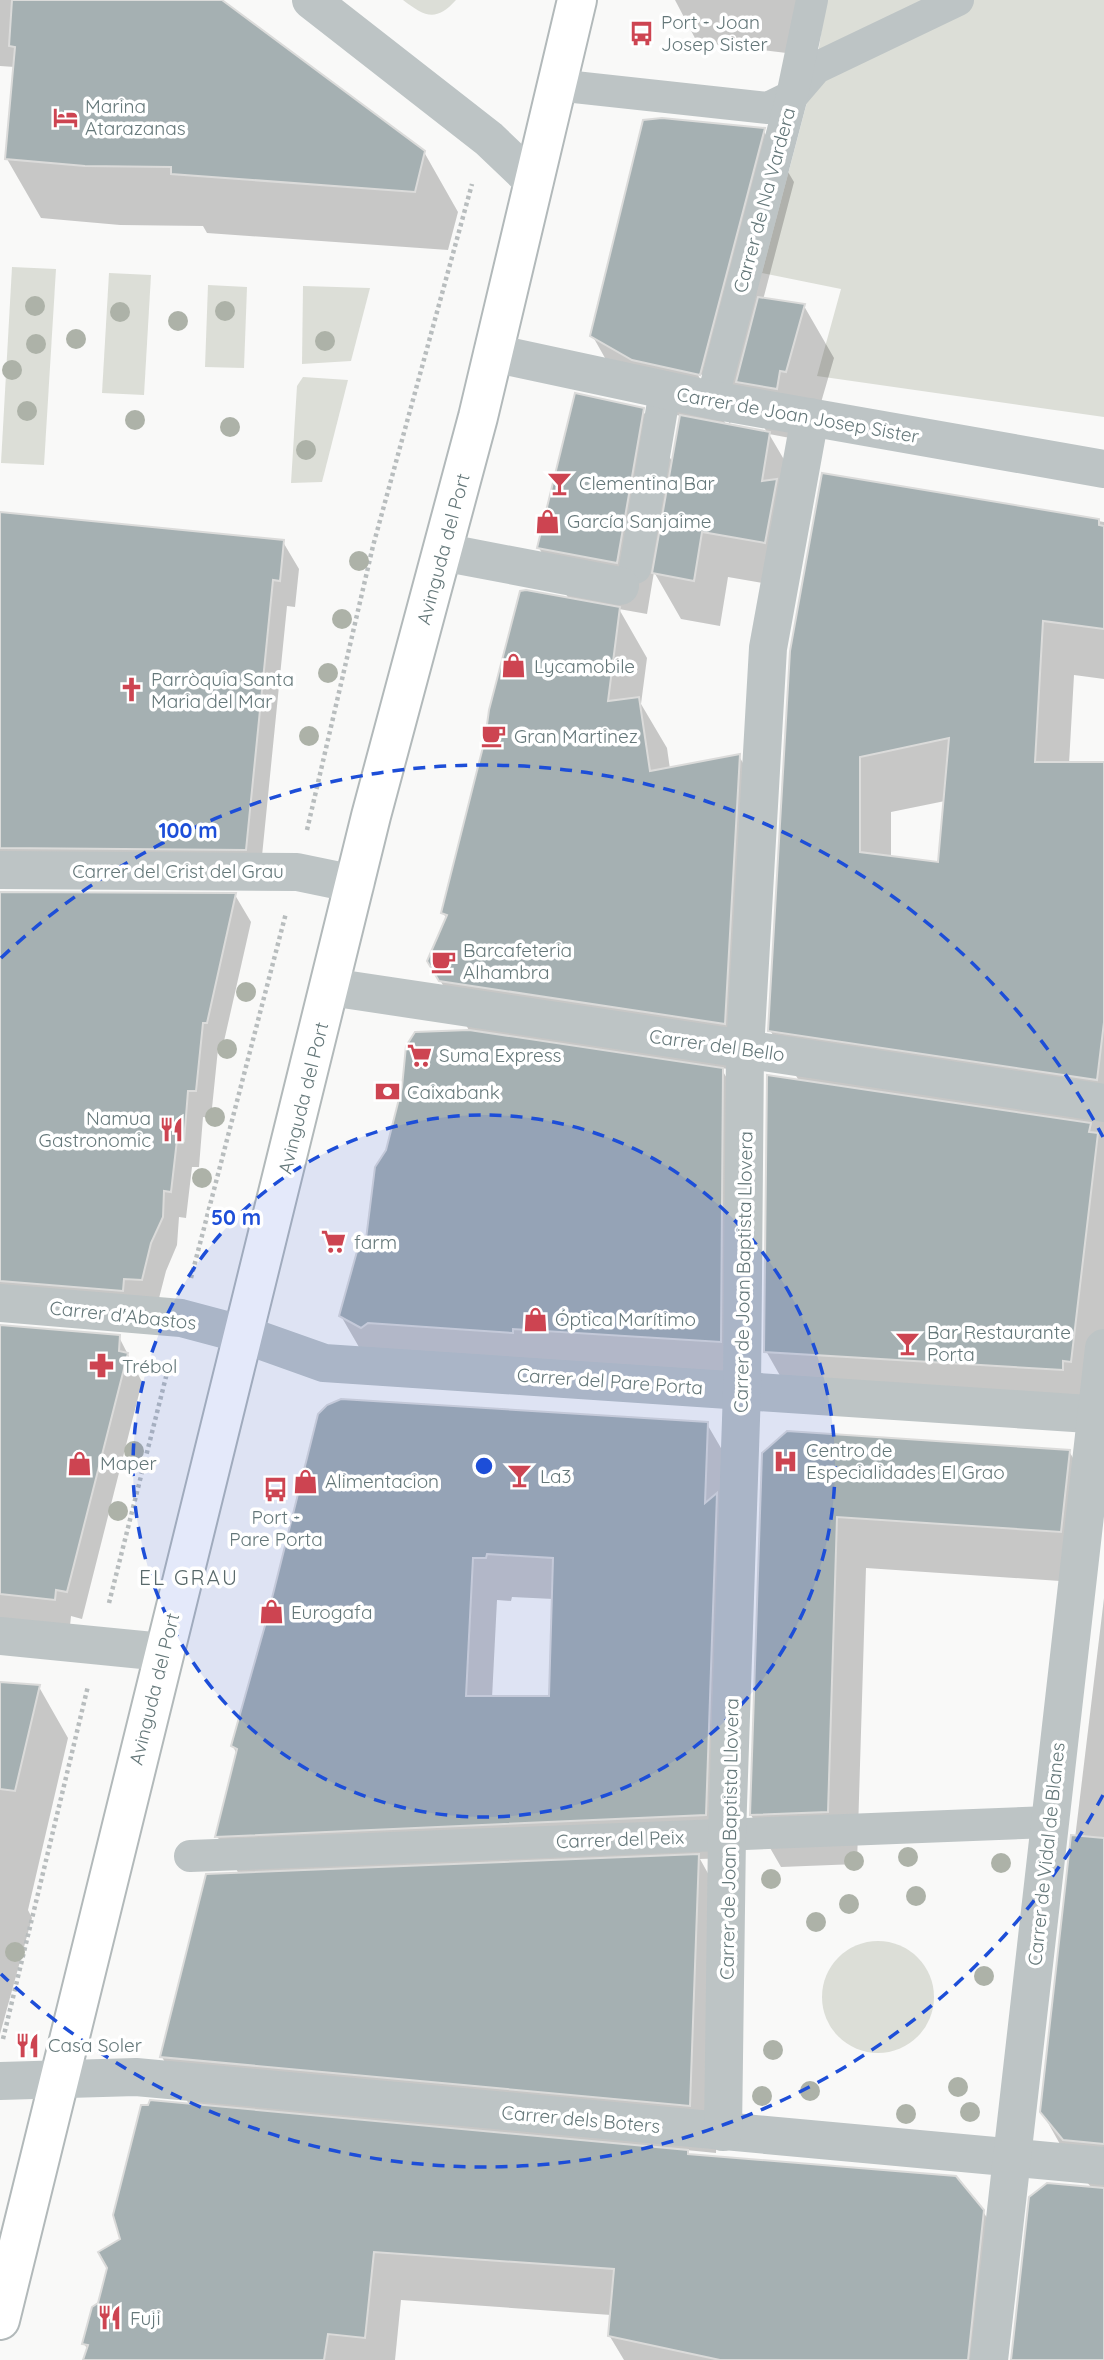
<svg xmlns="http://www.w3.org/2000/svg" width="1104" height="2360" viewBox="0 0 1104 2360" font-family="Quicksand,sans-serif">
<rect width="100%" height="100%" fill="#f9f9f8"/>
<g fill="#dcded7">
<path d="M403,0H456C436,22 425,17 403,0Z"/>
<path d="M826,0H1104V417L817,376L841,289L762,273L816,68Z"/>
<path d="M12,267L56,269L44,465L1,463Z"/>
<path d="M109,273L151,275L144,395L102,393Z"/>
<path d="M208,285L247,287L244,368L205,367Z"/>
<path d="M303,286L370,288L351,361L302,364Z"/>
<path d="M303,377L348,380L322,482L291,483L297,386Z"/>
<circle cx="878" cy="1997" r="56"/>
</g>
<g fill="#0003" fill-rule="evenodd">
<path d="M0,0H220L424,152L458,212L448,250L207,233L203,226L120,225L41,218L7,159L15,67L0,66Z"/>
<path d="M675,0H826L811,56L697,42Z"/>
<path d="M763,130L794,182L763,300L804,306L834,358L815,423L806,441L769,434L796,480L791,588L728,577L720,626L681,619L654,572L647,614L619,609L647,658L641,704L667,748L670,769L739,756L767,805L752,1072L721,1068L744,1108L741,1379L363,1354L341,1316L368,1241L470,1032L429,961L447,919L443,913L570,601L539,548L642,409L673,463L681,416L663,412L622,388L592,335ZM697,367L730,424L740,386L768,434L727,426L694,368Z"/>
<path d="M823,475L1104,522V679L1074,675L1069,764H1104V1420L795,1402L766,1351L799,1081L770,1030ZM945,801L939,864L891,858V812Z"/>
<path d="M0,514L283,542L299,569L295,607L287,606L260,876L0,882Z"/>
<path d="M0,894L235,895L251,922L222,1050L218,1049L211,1118L203,1117L199,1167H192L186,1218L179,1217L177,1245L166,1271L157,1306L0,1315Z"/>
<path d="M0,1327L119,1337L142,1382L82,1619L71,1616L70,1626L0,1620Z"/>
<path d="M707,1424L732,1467L730,1858L700,1859L725,1904L716,2153L686,2150L689,2156L983,2211L1011,2261L1000,2360H624L609,2335L611,2315L401,2300L395,2360H87L89,2351L84,2344L122,2240L190,2106L162,2057L239,1874L217,1836L237,1755L233,1746L265,1635ZM512,1597L553,1599L550,1698H492L497,1600L511,1601Z"/>
<path d="M1069,1451L1099,1503L1090,1583L866,1568L857,1864L781,1867L751,1815L763,1454Z"/>
<path d="M1104,1598V2360H1013L1048,2185L1091,2187L1070,2162L1042,2112Z"/>
<path d="M0,1684L39,1687L68,1738L28,1910L32,1918L0,2034Z"/>
</g>
<g fill="#a5b0b2" stroke="#dbdbda" stroke-width="2" fill-rule="evenodd">
<path d="M12,0H222L425,151L415,192L171,174V167L85,166L5,159L15,47L9,46Z"/>
<path d="M662,118L765,128L700,375L632,360L590,336L643,120Z"/>
<path d="M758,297L805,304L786,372L780,371L777,389L736,382Z"/>
<path d="M575,393L644,408L617,563L537,548Z"/>
<path d="M680,415L770,432L762,481L777,479L765,543L702,532L694,581L652,573Z"/>
<path d="M822,473L1099,519V525L1104,526V629L1043,621L1035,762H1104V1022L1097,1080L768,1031L790,651ZM949,738L938,862L860,852V757Z"/>
<path d="M0,512L284,540L280,581L273,580L246,850L0,848Z"/>
<path d="M526,590L620,607L608,701L639,697L650,771L740,754L725,1024L439,981L427,961L447,915L441,913L485,739L489,710L520,591Z"/>
<path d="M0,892L236,893L207,1023H203L196,1091H188L184,1141L177,1140L171,1192L164,1191L163,1217L151,1243L142,1280L124,1279L123,1291L0,1281Z"/>
<path d="M469,1030L723,1068L721,1342L513,1329V1333L368,1323L361,1328L339,1316L361,1237L366,1239L375,1167L386,1150L402,1087L406,1046L415,1032Z"/>
<path d="M767,1075L1091,1123L1089,1132L1098,1133L1071,1362L1063,1361V1370L764,1352Z"/>
<path d="M0,1325L120,1335L119,1351L128,1353L67,1592L56,1590L55,1600L0,1594Z"/>
<path d="M341,1399L708,1422L705,1503L717,1493L706,1815L215,1837L237,1749L231,1746L266,1622L318,1414L327,1405ZM487,1554L553,1558L549,1696H466L473,1558H486Z"/>
<path d="M787,1431L1070,1450L1061,1532L837,1517L828,1812L750,1815L762,1453Z"/>
<path d="M0,1682L40,1685L15,1791L0,1789Z"/>
<path d="M1071,1835L1104,1838V2144L1063,2140L1040,2112Z"/>
<path d="M699,1854L690,2106L160,2057L206,1874Z"/>
<path d="M150,2100L688,2150V2154L956,2176L984,2210L968,2360H720L608,2336L614,2269L374,2252L365,2338L328,2334L324,2360H83L88,2345L82,2344L92,2307L98,2303L107,2268L98,2252L120,2239L113,2215L141,2105H148Z"/>
<path d="M1047,2183L1104,2188V2360H1011L1029,2197Z"/>
</g>
<g fill="none" stroke-linecap="round" stroke-linejoin="round">
<defs>
<path id="primary" d="M0,2320L371,816L478,417L577,0"/>
</defs>
<use href="#primary" stroke="#b2b9ba" stroke-width="42"/>
<g stroke="#b8bdbe" stroke-width="4.5" stroke-dasharray="3.5 3.5" stroke-linecap="butt">
<path d="M307,830L373,546L472,184"/>
<path d="M191,1278L286,913"/>
<path d="M109,1603L170,1361"/>
<path d="M3,2039L88,1686"/>
</g>
<g stroke="#bdc4c5" stroke-width="32">
<path d="M556,85L768,108L792,96L816,68L958,0"/>
<path d="M712,400L792,96L812,0"/>
<path d="M635,568L665,391"/>
<path d="M190,1856L1049,1822"/>
</g>
<g stroke="#bdc4c5" stroke-width="38">
<path d="M311,0L489,139L534,182"/>
<path d="M493,353L712,400L1104,469"/>
<path d="M442,552L620,586"/>
<path d="M0,870L297,872L355,884"/>
<path d="M330,987L1104,1103"/>
<path d="M0,1303L181,1318L245,1335L324,1363L1104,1415"/>
<path d="M0,1636L163,1652"/>
<path d="M0,2081L136,2077L1104,2166"/>
<path d="M723,2132L727,1835L742,1390L745,1050L768,648L810,417"/>
<path d="M989,2360L1104,1348"/>
</g>
<use href="#primary" stroke="#fff" stroke-width="38"/>
</g>
<g fill="#adb2a8">
<circle cx="35" cy="306" r="10"/>
<circle cx="225" cy="311" r="10"/>
<circle cx="120" cy="312" r="10"/>
<circle cx="178" cy="321" r="10"/>
<circle cx="76" cy="339" r="10"/>
<circle cx="325" cy="341" r="10"/>
<circle cx="36" cy="344" r="10"/>
<circle cx="12" cy="370" r="10"/>
<circle cx="27" cy="411" r="10"/>
<circle cx="135" cy="420" r="10"/>
<circle cx="230" cy="427" r="10"/>
<circle cx="306" cy="450" r="10"/>
<circle cx="359" cy="561" r="10"/>
<circle cx="342" cy="619" r="10"/>
<circle cx="328" cy="673" r="10"/>
<circle cx="309" cy="736" r="10"/>
<circle cx="246" cy="992" r="10"/>
<circle cx="227" cy="1049" r="10"/>
<circle cx="215" cy="1117" r="10"/>
<circle cx="202" cy="1178" r="10"/>
<circle cx="134" cy="1451" r="10"/>
<circle cx="118" cy="1511" r="10"/>
<circle cx="908" cy="1857" r="10"/>
<circle cx="854" cy="1861" r="10"/>
<circle cx="1001" cy="1863" r="10"/>
<circle cx="771" cy="1879" r="10"/>
<circle cx="916" cy="1896" r="10"/>
<circle cx="849" cy="1904" r="10"/>
<circle cx="816" cy="1922" r="10"/>
<circle cx="15" cy="1952" r="10"/>
<circle cx="984" cy="1976" r="10"/>
<circle cx="773" cy="2050" r="10"/>
<circle cx="958" cy="2087" r="10"/>
<circle cx="810" cy="2091" r="10"/>
<circle cx="762" cy="2096" r="10"/>
<circle cx="970" cy="2112" r="10"/>
<circle cx="906" cy="2114" r="10"/>
</g>
<circle cx="484" cy="1466" r="351" fill="#1d4ed8" fill-opacity=".12"/>
<g fill="none" stroke="#1d4ed8" stroke-width="3.5" stroke-dasharray="12 9">
<circle cx="484" cy="1466" r="351"/>
<path d="M1103 1795A701 701 0 0 1 1 1974M1 958A701 701 0 0 1 1103 1137"/>
</g>
<defs>
<symbol id="bus-bare" viewBox="-9 -9 18 18"><path d="M-5-6H5V4H4V6H2V4H-2V6H-4V4H-5ZM-3.5-4V0h7V-4ZM-3.5 1.2v1.5H-2V1.2ZM2 1.2v1.5H3.5V1.2Z" fill="#cd4451" stroke="#fff" stroke-width="2.5" paint-order="stroke"/></symbol>
<symbol id="hotel-bare" viewBox="-9 -9 18 18"><path d="M-6-4.5h1.5V1H6V5H4.5V3h-9V5H-6ZM-4 0a1.8 1.8 0 1 1 3.6 0ZM.5 0V-2.5h3Q6-2.5 6 0Z" fill="#cd4451" stroke="#fff" stroke-width="2.5" paint-order="stroke"/></symbol>
<symbol id="bar-bare" viewBox="-9 -9 18 18"><path d="M-6-5H6L.8 .8V4.5H3.5V6h-7V4.5H-.8V.8Z" fill="#cd4451" stroke="#fff" stroke-width="2.5" paint-order="stroke"/></symbol>
<symbol id="shop-bare" viewBox="-9 -9 18 18"><path d="M-5-2.5h2.3a2.7 3.5 0 0 1 5.4 0H5L5.5 6h-11ZM-1.5-2.5h3a1.5 2.3 0 0 0-3 0Z" fill="#cd4451" stroke="#fff" stroke-width="2.5" paint-order="stroke"/></symbol>
<symbol id="church-bare" viewBox="-9 -9 18 18"><path d="M-1.2-6h2.4v3.5h3.3v2.4h-3.3V6h-2.4V-.1h-3.3v-2.4h3.3Z" fill="#cd4451" stroke="#fff" stroke-width="2.5" paint-order="stroke"/></symbol>
<symbol id="cafe-bare" viewBox="-9 -9 18 18"><path d="M-5.5-4.5H6V0H3Q3 3.5 0 3.5H-2.5Q-5.5 3.5-5.5 0ZM3-3.2v2h1.7v-2ZM-6 4.5H4V6H-6Z" fill="#cd4451" stroke="#fff" stroke-width="2.5" paint-order="stroke"/></symbol>
<symbol id="supermarket-bare" viewBox="-9 -9 18 18"><path d="M-6-5.5h2.5l.6 2H6L4.5 2H-2.5L-4.4-4H-6ZM-1.5 3.2a1.3 1.3 0 1 0 .1 0ZM3 3.2a1.3 1.3 0 1 0 .1 0Z" fill="#cd4451" stroke="#fff" stroke-width="2.5" paint-order="stroke"/></symbol>
<symbol id="bank-bare" viewBox="-9 -9 18 18"><path d="M-6-4H6V4H-6ZM0-2.3a2.3 2.3 0 1 0 0 4.6a2.3 2.3 0 1 0 0-4.6Z" fill="#cd4451" stroke="#fff" stroke-width="2.5" paint-order="stroke"/></symbol>
<symbol id="restaurant-bare" viewBox="-9 -9 18 18"><path d="M-5-6h1v4h1v-4h1v4h1v-4h1v5L-1.5 .5V6h-2V.5L-5-1ZM5-6V6H3V1.5H1.5Q1.5-4 5-6Z" fill="#cd4451" stroke="#fff" stroke-width="2.5" paint-order="stroke"/></symbol>
<symbol id="pharmacy-bare" viewBox="-9 -9 18 18"><path d="M-2-6h4v4h4v4h-4v4h-4v-4h-4v-4h4Z" fill="#cd4451" stroke="#fff" stroke-width="2.5" paint-order="stroke"/></symbol>
<symbol id="hospital-bare" viewBox="-9 -9 18 18"><path d="M-5-5h3v3.5h4V-5h3V5h-3V1.5h-4V5h-3Z" fill="#cd4451" stroke="#fff" stroke-width="2.5" paint-order="stroke"/></symbol>
</defs>
<g fill-rule="evenodd">
<use href="#bus-bare" x="624" y="16" width="35" height="35"/>
<use href="#hotel-bare" x="48" y="100" width="35" height="35"/>
<use href="#bar-bare" x="542" y="466" width="35" height="35"/>
<use href="#shop-bare" x="530" y="504" width="35" height="35"/>
<use href="#shop-bare" x="496" y="648" width="35" height="35"/>
<use href="#church-bare" x="114" y="672" width="35" height="35"/>
<use href="#cafe-bare" x="476" y="718" width="35" height="35"/>
<use href="#cafe-bare" x="426" y="944" width="35" height="35"/>
<use href="#supermarket-bare" x="402" y="1038" width="35" height="35"/>
<use href="#bank-bare" x="370" y="1074" width="35" height="35"/>
<use href="#restaurant-bare" x="154" y="1112" width="35" height="35"/>
<use href="#supermarket-bare" x="316" y="1224" width="35" height="35"/>
<use href="#shop-bare" x="518" y="1302" width="35" height="35"/>
<use href="#bar-bare" x="890" y="1326" width="35" height="35"/>
<use href="#pharmacy-bare" x="84" y="1348" width="35" height="35"/>
<use href="#hospital-bare" x="768" y="1444" width="35" height="35"/>
<use href="#shop-bare" x="62" y="1446" width="35" height="35"/>
<use href="#bar-bare" x="502" y="1458" width="35" height="35"/>
<use href="#shop-bare" x="288" y="1464" width="35" height="35"/>
<use href="#bus-bare" x="258" y="1472" width="35" height="35"/>
<use href="#shop-bare" x="254" y="1594" width="35" height="35"/>
<use href="#restaurant-bare" x="10" y="2028" width="35" height="35"/>
<use href="#restaurant-bare" x="92" y="2300" width="35" height="35"/>
</g>
<g text-anchor="middle" stroke-width="7" stroke-linejoin="round" paint-order="stroke">
<g font-size="19" fill="#647779" stroke="#fff" text-anchor="start">
<text x="661" y="29">Port - Joan<tspan x="661" dy="22">Josep Sister</tspan></text>
<text x="85" y="113">Marina<tspan x="85" dy="22">Atarazanas</tspan></text>
<text x="579" y="490">Clementina Bar</text>
<text x="567" y="528">García Sanjaime</text>
<text x="534" y="673">Lycamobile</text>
<text x="151" y="686">Parròquia Santa<tspan x="151" dy="22">Maria del Mar</tspan></text>
<text x="514" y="743">Gran Martinez</text>
<text x="463" y="957">Barcafeteria<tspan x="463" dy="22">Alhambra</tspan></text>
<text x="439" y="1062">Suma Express</text>
<text x="407" y="1099">Caixabank</text>
<text x="151" y="1125" text-anchor="end">Namua<tspan x="151" dy="22">Gastronomic</tspan></text>
<text x="354" y="1249">farm</text>
<text x="555" y="1326">Óptica Marítimo</text>
<text x="927" y="1339">Bar Restaurante<tspan x="927" dy="22">Porta</tspan></text>
<text x="122" y="1373">Trébol</text>
<text x="806" y="1457">Centro de<tspan x="806" dy="22">Especialidades El Grao</tspan></text>
<text x="100" y="1470">Maper</text>
<text x="540" y="1483">La3</text>
<text x="325" y="1488">Alimentacion</text>
<text x="276" y="1524" text-anchor="middle">Port -<tspan x="276" dy="22">Pare Porta</tspan></text>
<text x="291" y="1619">Eurogafa</text>
<text x="48" y="2052">Casa Soler</text>
<text x="130" y="2325">Fuji</text>
</g>
<g font-size="19" fill="#647779" stroke="#fff">
<text transform="translate(764 200) rotate(-75)" y="7">Carrer de Na Vardera</text>
<text transform="translate(798 415) rotate(10)" y="7">Carrer de Joan Josep Sister</text>
<text transform="translate(443 549) rotate(-75)" y="7">Avinguda del Port</text>
<text x="178" y="878">Carrer del Crist del Grau</text>
<text transform="translate(717 1045) rotate(8)" y="7">Carrer del Bello</text>
<text transform="translate(303 1098) rotate(-76)" y="7">Avinguda del Port</text>
<text transform="translate(743 1272) rotate(-89)" y="7">Carrer de Joan Baptista Llovera</text>
<text transform="translate(123 1315) rotate(6)" y="7">Carrer d'Abastos</text>
<text transform="translate(610 1381) rotate(4)" y="7">Carrer del Pare Porta</text>
<text transform="translate(154 1689) rotate(-76)" y="7">Avinguda del Port</text>
<text transform="translate(620 1839) rotate(-2)" y="7">Carrer del Peix</text>
<text transform="translate(729 1839) rotate(-89)" y="7">Carrer de Joan Baptista Llovera</text>
<text transform="translate(1046 1854) rotate(-84)" y="7">Carrer de Vidal de Blanes</text>
<text transform="translate(581 2119) rotate(5)" y="7">Carrer dels Boters</text>
</g>
<g font-size="21" letter-spacing="2" fill="#59696b" stroke="#fff">
<text x="189" y="1585">EL GRAU</text>
</g>
</g>
<circle cx="484" cy="1466" r="10" fill="#1d4ed8" stroke="#fff" stroke-width="3.5"/>
<g font-size="21" text-anchor="middle" font-weight="bold" fill="#1d4ed8" stroke="#fff" stroke-width="7" stroke-linejoin="round" paint-order="stroke">
<text x="188" y="838">100 m</text>
<text x="236" y="1225">50 m</text>
</g>
</svg>
